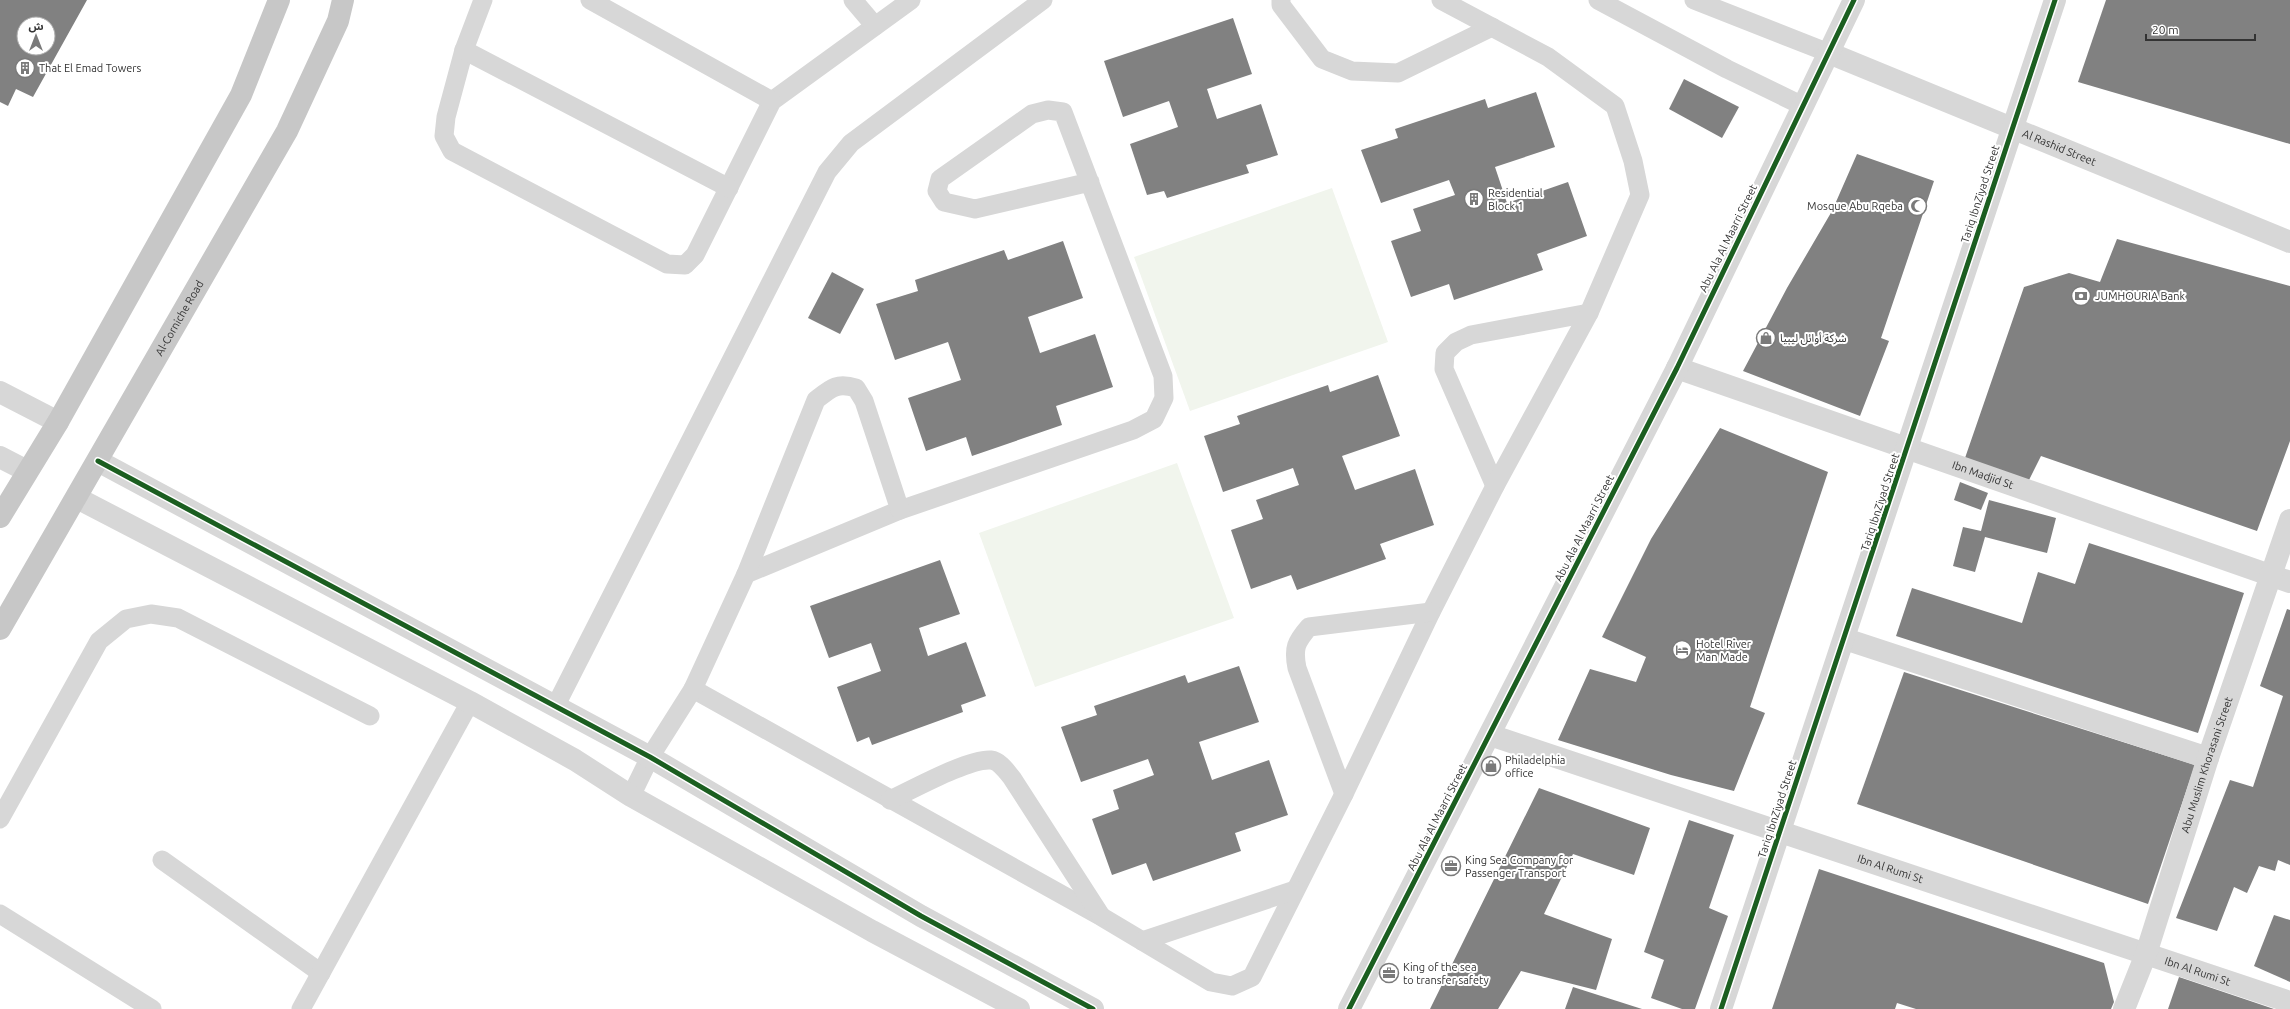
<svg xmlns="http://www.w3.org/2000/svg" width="2290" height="1009" viewBox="0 0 2290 1009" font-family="Ubuntu,'Noto Sans Arabic',sans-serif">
<rect width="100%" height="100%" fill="#fff"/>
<g fill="#f1f5ed">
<path d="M1332,188L1388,342L1190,411L1134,257Z"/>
<path d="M1177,463L1234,618L1035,687L979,533Z"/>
</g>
<g fill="#818181" fill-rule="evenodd">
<path d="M0,0H87L33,97L16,89L8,106L0,102ZM24,24H48V48H24Z"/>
<path d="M2106,0H2290V144L2078,82Z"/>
<path d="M1233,18L1252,74L1207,89L1217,119L1261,104L1278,155L1246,165L1249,173L1167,198L1164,191L1147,195L1130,144L1178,127L1169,101L1123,117L1104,61Z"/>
<path d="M1684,79L1739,107L1722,138L1669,109Z"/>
<path d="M1536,92L1555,147L1495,167L1507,203L1568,182L1587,236L1537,254L1543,270L1454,300L1449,284L1411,297L1391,241L1421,231L1413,209L1455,195L1449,180L1381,203L1361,150L1398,138L1395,129L1485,99L1488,108Z"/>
<path d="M1857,154L1934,181L1881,338L1889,341L1860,416L1743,371L1787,288L1832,211Z"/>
<path d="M2117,239L2290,286V441L2257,531L2041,456L2029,480L1965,458L2024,287L2069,273L2100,282Z"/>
<path d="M1063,241L1083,298L1028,317L1040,353L1095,334L1113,387L1056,406L1062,425L972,456L966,437L926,451L908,398L961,380L948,342L895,360L876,304L918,291L915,280L1004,250L1008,260Z"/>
<path d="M832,272L864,289L840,334L808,318Z"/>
<path d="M1378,375L1400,436L1342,456L1355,490L1415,469L1434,525L1380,544L1386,559L1297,590L1291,575L1251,589L1231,530L1263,519L1256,500L1299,485L1293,468L1223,492L1204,436L1240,424L1237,416L1328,385L1330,392Z"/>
<path d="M1720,428L1828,472L1750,707L1765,713L1734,791L1671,775L1558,740L1590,669L1636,682L1646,657L1602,637L1651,539Z"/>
<path d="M1960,482L1988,493L1981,510L1954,500Z"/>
<path d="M1989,500L2056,518L2047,553L1985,537L1975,572L1953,566L1963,527L1981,531Z"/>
<path d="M2089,543L2244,593L2198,733L1896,636L1912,588L2022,623L2038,572L2075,584Z"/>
<path d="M940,560L960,614L919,628L928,656L966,642L986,696L961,705L963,712L872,745L869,737L857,742L837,687L881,671L871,643L829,658L810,606Z"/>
<path d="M2287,609L2290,610V865L2278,860L2275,871L2259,866L2247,893L2234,887L2217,931L2176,918L2230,780L2253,787L2283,696L2260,686Z"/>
<path d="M1239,666L1259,722L1199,742L1212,780L1269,760L1288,815L1235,833L1241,851L1153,881L1146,863L1112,875L1092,819L1119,809L1113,790L1154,775L1148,759L1081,782L1061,727L1097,715L1094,706L1185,675L1188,683Z"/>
<path d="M1904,672L2195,765L2148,904L1857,804Z"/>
<path d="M1539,788L1650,828L1634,875L1573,854L1544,914L1612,939L1596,990L1521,971L1498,1009H1430Z"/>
<path d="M1689,820L1734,835L1709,908L1728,916L1695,1009H1682L1651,998L1664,960L1644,952Z"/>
<path d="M1819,869L2104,963L2114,1002L2111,1009H1916L1897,1003L1895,1009H1772Z"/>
<path d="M2274,915L2290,920V982L2254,966Z"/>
<path d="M2179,977L2274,1009H2168Z"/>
<path d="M1573,987L1642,1009H1565Z"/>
</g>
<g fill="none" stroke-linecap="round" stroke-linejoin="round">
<g stroke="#d7d7d7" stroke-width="19">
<path d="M483,0L464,50L446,117L444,136L452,151L667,264L685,265L695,255L772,101L911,0"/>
<path d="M590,0L772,101"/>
<path d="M853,0L875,26"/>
<path d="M1281,0V5L1322,59L1352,71L1398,73L1492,27"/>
<path d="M1598,0L1727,69L1803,106"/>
<path d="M1694,0L1829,53"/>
<path d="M464,50L729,188"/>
<path d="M1495,486L1444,369L1445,353L1456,342L1471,335L1589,313"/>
<path d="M746,574L900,510L1133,430L1154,419L1164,398L1163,376L1063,112L1048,110L1032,114L940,179L937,191L944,202L975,209L1090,182"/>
<path d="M693,689L1102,917L1211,982L1232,986L1252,977L1344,794L1431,612L1495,486L1589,313L1640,195L1633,161L1615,106L1548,57L1441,0"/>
<path d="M555,707L827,172L851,143L1043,0"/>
<path d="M1344,794L1297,668C1293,648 1296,642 1309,627L1431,612"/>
<path d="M631,796L650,757L693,689L746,574L816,400C831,388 837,382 856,388L864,401L900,510"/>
<path d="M890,800C912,790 969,758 991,760C1000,761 1007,772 1012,778L1101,916"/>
<path d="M0,819L99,641L126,619L151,614L178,618L370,716"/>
<path d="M162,860L321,973"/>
<path d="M0,914L152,1009"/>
<path d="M1142,941L1295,890"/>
<path d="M301,1009L470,702"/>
</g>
<g stroke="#d7d7d7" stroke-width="22">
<path id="s1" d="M1829,53L2290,242"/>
<path id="s2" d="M1677,368L2290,582"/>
<path d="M0,392L58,422"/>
<path d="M0,457L27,471"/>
<path d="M98,461L650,757L921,916L1093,1009"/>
<path d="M77,498L470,702L575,760L631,796L872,931L1019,1009"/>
<path d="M1845,639L2208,758"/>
<path id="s3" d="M1490,735L2290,1002"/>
<path d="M1721,1009L2055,0"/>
<path id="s4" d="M2124,1009L2146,954L2208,758L2290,520"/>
</g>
<path stroke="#d7d7d7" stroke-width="22" d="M1349,1009L1677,368L1854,0"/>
<g stroke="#c7c7c7" stroke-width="22">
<path d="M0,517L58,422L241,95L279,0"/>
<path id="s5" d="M0,629L287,131L338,21L343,0"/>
</g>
<defs>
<g id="cycleway">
<path d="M98,461L650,757L921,916L1093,1009"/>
<path d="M1349,1009L1677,368L1854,0"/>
<path d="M1721,1009L2055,0"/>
</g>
</defs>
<use href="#cycleway" stroke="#fff" stroke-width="8"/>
<use href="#cycleway" stroke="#1b5e20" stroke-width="5"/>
</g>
<defs>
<symbol id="building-ring" viewBox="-11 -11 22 22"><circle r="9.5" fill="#fff" stroke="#7a7a7a" stroke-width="1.5"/><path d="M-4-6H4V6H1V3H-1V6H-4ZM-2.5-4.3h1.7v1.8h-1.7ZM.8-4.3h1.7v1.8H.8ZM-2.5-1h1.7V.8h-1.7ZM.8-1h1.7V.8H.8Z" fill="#7a7a7a"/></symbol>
<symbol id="mosque-ring" viewBox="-11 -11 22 22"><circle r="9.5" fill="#fff" stroke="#7a7a7a" stroke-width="1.5"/><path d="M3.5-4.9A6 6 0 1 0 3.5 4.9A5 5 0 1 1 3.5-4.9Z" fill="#7a7a7a"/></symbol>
<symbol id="bank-ring" viewBox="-11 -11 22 22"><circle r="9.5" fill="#fff" stroke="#7a7a7a" stroke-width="1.5"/><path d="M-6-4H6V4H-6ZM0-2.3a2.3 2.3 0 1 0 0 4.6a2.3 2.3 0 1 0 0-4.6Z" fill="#7a7a7a"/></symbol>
<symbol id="shop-ring" viewBox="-11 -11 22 22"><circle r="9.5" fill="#fff" stroke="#7a7a7a" stroke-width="1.5"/><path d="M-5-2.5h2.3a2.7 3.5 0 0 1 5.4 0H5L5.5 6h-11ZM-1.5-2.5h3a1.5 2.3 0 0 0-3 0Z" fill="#7a7a7a"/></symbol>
<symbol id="hotel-ring" viewBox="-11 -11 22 22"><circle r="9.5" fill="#fff" stroke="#7a7a7a" stroke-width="1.5"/><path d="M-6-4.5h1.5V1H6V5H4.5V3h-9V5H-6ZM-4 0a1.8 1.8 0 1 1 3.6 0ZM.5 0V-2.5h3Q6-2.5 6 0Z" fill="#7a7a7a"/></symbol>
<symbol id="office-ring" viewBox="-11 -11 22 22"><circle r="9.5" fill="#fff" stroke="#7a7a7a" stroke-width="1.5"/><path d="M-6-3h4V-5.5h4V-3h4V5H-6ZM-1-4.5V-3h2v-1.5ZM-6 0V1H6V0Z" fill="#7a7a7a"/></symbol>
</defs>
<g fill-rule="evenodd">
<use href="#building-ring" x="14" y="57" width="22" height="22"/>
<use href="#building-ring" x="1463" y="188" width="22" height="22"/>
<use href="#mosque-ring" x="1906" y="195" width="22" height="22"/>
<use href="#bank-ring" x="2070" y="285" width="22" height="22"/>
<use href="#shop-ring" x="1755" y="327" width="22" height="22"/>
<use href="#hotel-ring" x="1671" y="639" width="22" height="22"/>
<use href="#shop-ring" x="1480" y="755" width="22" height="22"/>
<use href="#office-ring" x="1440" y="855" width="22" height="22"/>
<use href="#office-ring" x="1378" y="962" width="22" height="22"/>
</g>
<g text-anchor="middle" stroke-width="4" stroke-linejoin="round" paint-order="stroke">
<g font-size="11" fill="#333" stroke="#fff" text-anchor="start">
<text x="39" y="72">That El Emad Towers</text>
<text x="1488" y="197">Residential<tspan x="1488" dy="13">Block 1</tspan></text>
<text x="1903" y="210" text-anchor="end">Mosque Abu Rqeba</text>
<text x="2095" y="300">JUMHOURIA Bank</text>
<text x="1780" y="342">شركة أوائل ليبيا</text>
<text x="1696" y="648">Hotel River<tspan x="1696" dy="13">Man Made</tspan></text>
<text x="1505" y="764">Philadelphia<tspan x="1505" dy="13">office</tspan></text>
<text x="1465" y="864">King Sea Company for<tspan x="1465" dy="13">Passenger Transport</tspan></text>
<text x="1403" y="971">King of the sea<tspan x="1403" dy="13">to transfer safety</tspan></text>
</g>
<g font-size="11" fill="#333" stroke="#fff">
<text dy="4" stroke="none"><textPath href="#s1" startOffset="249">Al Rashid Street</textPath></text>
<text transform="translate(1980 194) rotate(-72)" y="4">Tariq IbnZiyad Street</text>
<text transform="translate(1728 238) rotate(-64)" y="4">Abu Ala Al Maarri Street</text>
<text dy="4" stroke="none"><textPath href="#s5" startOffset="359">Al-Corniche Road</textPath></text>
<text dy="4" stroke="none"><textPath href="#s2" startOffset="324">Ibn Madjid St</textPath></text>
<text transform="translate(1880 502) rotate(-72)" y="4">Tariq IbnZiyad Street</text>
<text transform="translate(1584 528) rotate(-63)" y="4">Abu Ala Al Maarri Street</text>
<text dy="4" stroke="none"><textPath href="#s4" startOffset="258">Abu Muslim Khorasani Street</textPath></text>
<text transform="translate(1777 809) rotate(-72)" y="4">Tariq IbnZiyad Street</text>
<text transform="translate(1437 817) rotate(-63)" y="4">Abu Ala Al Maarri Street</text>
<text dy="4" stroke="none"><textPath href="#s3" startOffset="422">Ibn Al Rumi St</textPath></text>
<text dy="4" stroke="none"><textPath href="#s3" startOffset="746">Ibn Al Rumi St</textPath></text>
</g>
</g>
<g transform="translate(36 36)"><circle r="19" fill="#ffffff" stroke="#adadad"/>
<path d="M0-3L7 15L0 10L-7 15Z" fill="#7a7a7a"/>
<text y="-6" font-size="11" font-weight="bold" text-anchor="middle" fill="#333333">ش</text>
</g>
<path d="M2146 34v6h109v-6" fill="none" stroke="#333333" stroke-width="2"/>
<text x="2152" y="34" font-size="12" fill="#333333" stroke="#ffffff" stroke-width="3" paint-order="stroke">20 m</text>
</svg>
